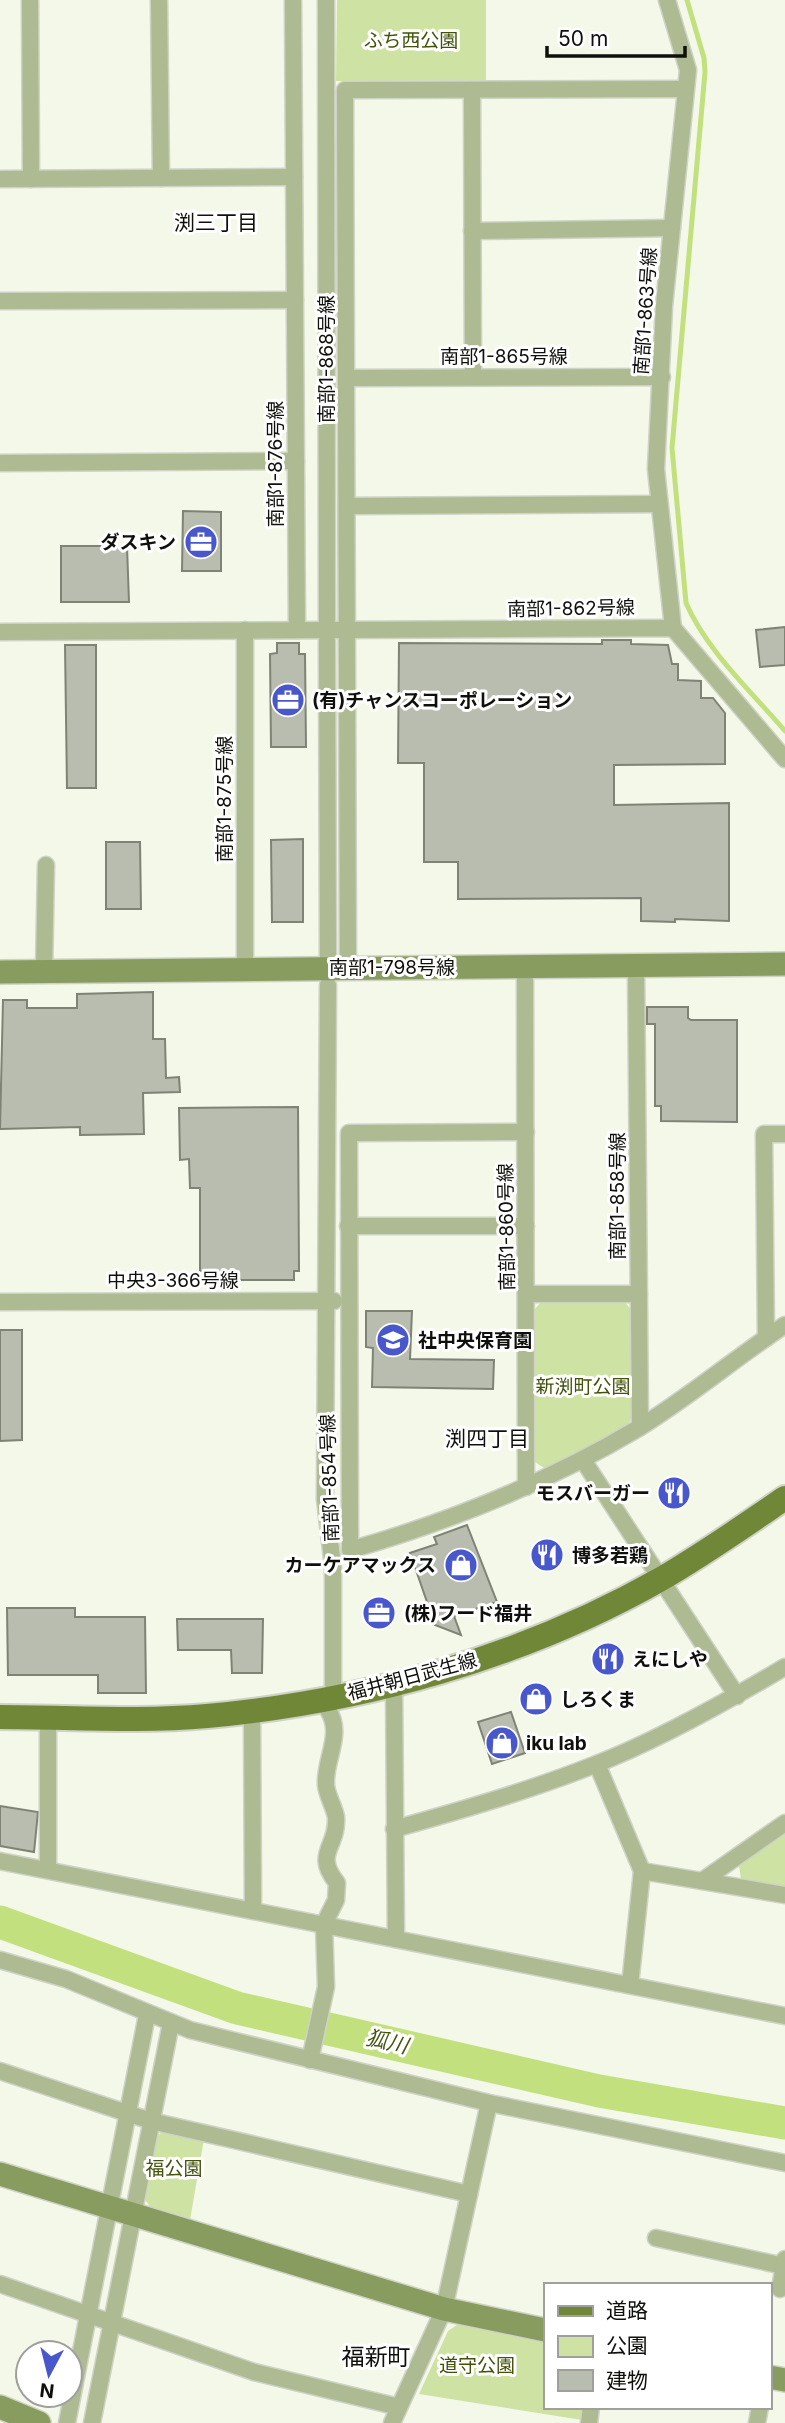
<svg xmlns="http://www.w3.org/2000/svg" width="785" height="2423" viewBox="0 0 785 2423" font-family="Inter,'Noto Sans JP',sans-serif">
<rect width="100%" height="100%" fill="#f3f8e9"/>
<g fill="#cee3a3">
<path d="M337,0H486V80L336,81Z"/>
<path d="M541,1302H625L631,1310L632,1417L628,1425L547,1470L535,1462V1309Z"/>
<path d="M785,1833V1886L741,1879L739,1866Z"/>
<path d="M166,2130L204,2139L190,2220L151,2208L144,2198L156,2136Z"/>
<path d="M460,2323L545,2341V2407H584L582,2420L419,2394L448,2331Z"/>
</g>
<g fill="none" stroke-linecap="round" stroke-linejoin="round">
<path stroke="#c3e07f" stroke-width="5" d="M687,0L704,58L705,72L672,448L686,603C707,651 751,691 785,731"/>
<path stroke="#c3e07f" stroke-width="33" d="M0,1922L237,2008L599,2091L785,2123"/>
</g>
<g fill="#b9bdb0" stroke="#7e8376" stroke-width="2">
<path d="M183,511L221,512V571H182Z"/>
<path d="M61,546H127L129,602H61Z"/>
<path d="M785,627V665L760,667L756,630Z"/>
<path d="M602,640H631V644L668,645L672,664H678V680L701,681V698H713L725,713V764L614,765V805L729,803V921L675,919V922L641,921V898L458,899V862H424V763H398L399,643L602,644Z"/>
<path d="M277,643H299V654H305L306,747H271L270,654L277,653Z"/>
<path d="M65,645H96V788H67Z"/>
<path d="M303,839V922H272L271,840Z"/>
<path d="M106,842H140L141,909H106Z"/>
<path d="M153,992V1039H165L166,1078L179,1077L180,1092L143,1093L144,1134L80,1135V1127L0,1129L3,1000H27V1008H77V994Z"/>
<path d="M647,1007H688V1018L691,1020H737V1122L661,1121V1106H655V1024H647Z"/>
<path d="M298,1107L299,1271H294V1280H204V1271H200V1188H190L189,1159L180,1160L179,1108Z"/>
<path d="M366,1311H412L410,1359L494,1360L493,1389L372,1387L373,1348L366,1347Z"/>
<path d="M0,1330H22V1440L0,1441Z"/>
<path d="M467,1525L497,1602L454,1616L461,1635L435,1625L410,1553L437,1544L434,1537Z"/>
<path d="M7,1608H75V1617H145L146,1693H98V1675H8Z"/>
<path d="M177,1619H263L262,1673H232L231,1650H178Z"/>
<path d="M511,1712L525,1753L492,1764L478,1722Z"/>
<path d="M0,1806L38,1812L34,1852L0,1846Z"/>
</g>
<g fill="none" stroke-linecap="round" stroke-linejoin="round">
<defs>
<g id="street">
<path d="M30,0L31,179"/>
<path d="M159,0L161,178"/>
<path d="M293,0L297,630"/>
<path d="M326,0L327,624"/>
<path d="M667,0L688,70L664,306L656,469L673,628"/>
<path d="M472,90L473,377"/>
<path d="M0,179L294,177"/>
<path d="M472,231L672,228"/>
<path d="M0,301L295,300"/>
<path d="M347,378L662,377"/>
<path d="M0,463L296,461"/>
<path d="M348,506L658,504"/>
<path d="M245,630V967"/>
<path d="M0,632L673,628L785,759"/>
<path d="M327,641L328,958"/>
<path d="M525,966L526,1487"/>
<path d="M636,966L640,1427"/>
<path d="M348,967L345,90L685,89"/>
<path d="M44,971L46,865"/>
<path d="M328,985L325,1499L333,1567V1685"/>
<path d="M526,1132L349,1133L350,1550C452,1521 546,1483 637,1429C688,1398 735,1358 785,1325"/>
<path d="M348,1226H526"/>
<path d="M528,1294H639"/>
<path d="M0,1302L334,1301"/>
<path d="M766,1338L764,1134H785"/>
<path d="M583,1460L737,1696"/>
<path d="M394,1683L396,1939"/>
<path d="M252,1710L253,1909"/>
<path d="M48,1717V1870"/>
<path d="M597,1764L642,1871L630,1985"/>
<path d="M394,1829C462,1810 528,1791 594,1765C657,1741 726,1702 785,1667"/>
<path d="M0,1861L785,2016"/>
<path d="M642,1871L785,1895"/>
<path d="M702,1881L785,1823"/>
<path d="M0,1960L66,1979L190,2030L489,2103L785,2163"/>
<path d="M310,2060L326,1987L324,1924L336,1900L337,1883C313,1853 338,1848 336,1817C334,1806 327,1796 326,1785C324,1760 344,1734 328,1710"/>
<path d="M0,2071L151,2121L469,2194"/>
<path d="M656,2238L784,2266"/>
<path d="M0,2284L254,2372L399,2407"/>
<path d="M780,2289L785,2259"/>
<path d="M67,2423L147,2015"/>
<path d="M92,2423L171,2023"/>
<path d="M392,2423L444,2309L489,2103"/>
<path d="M589,2423L591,2407"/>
<path d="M757,2423L760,2407"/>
</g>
<g id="secondary">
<path d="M0,972L785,964"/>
<path d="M0,2174L444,2309L545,2330"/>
<path d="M769,2377L785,2380"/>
<path d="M0,2407L39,2423"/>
</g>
<path id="primary" d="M0,1717C68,1717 139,1722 207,1716C363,1702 524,1657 661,1579C704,1554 744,1526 785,1498"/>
</defs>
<use href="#street" stroke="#ced3c5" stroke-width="19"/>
<use href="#secondary" stroke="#ced3c5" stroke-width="26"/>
<use href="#primary" stroke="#ced3c5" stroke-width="28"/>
<use href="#street" stroke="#adba92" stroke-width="16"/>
<use href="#secondary" stroke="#899c5f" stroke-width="23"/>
<use href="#primary" stroke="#718738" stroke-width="24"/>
</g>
<defs>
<symbol id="office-disc" viewBox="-11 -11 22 22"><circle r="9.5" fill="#4857cc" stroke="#fff"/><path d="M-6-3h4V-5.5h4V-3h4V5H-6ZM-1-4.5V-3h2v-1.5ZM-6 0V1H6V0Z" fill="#fff"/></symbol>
<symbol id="school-disc" viewBox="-11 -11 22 22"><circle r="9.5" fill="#4857cc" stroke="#fff"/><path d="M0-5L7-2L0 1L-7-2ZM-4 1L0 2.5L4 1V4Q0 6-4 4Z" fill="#fff"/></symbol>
<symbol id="restaurant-disc" viewBox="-11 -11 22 22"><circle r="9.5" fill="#4857cc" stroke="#fff"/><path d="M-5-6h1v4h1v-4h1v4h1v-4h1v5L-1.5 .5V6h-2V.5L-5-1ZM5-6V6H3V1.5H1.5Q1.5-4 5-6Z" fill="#fff"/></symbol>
<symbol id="shop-disc" viewBox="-11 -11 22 22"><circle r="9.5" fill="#4857cc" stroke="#fff"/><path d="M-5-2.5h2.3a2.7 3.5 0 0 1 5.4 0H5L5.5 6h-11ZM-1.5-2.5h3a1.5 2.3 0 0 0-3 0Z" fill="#fff"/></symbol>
</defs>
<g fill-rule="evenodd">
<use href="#office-disc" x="182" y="523" width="38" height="38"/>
<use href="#office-disc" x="269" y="681" width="38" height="38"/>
<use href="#school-disc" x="374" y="1321" width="38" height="38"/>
<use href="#restaurant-disc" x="655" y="1474" width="38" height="38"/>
<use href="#restaurant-disc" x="528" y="1536" width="38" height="38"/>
<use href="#shop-disc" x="442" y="1546" width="38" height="38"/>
<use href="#office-disc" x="360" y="1594" width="38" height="38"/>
<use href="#restaurant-disc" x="589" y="1640" width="38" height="38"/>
<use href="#shop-disc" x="517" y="1680" width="38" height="38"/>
<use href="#shop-disc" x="483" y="1724" width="38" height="38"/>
</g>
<g text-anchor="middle" stroke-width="6" stroke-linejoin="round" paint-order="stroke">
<g font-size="19" fill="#41520a" stroke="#fff">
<text x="411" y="47">ふち西公園</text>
<text x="583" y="1393">新渕町公園</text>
<text x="174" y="2175">福公園</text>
<text x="477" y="2372">道守公園</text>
</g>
<g font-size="19" fill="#0e100b" stroke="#fff">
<text transform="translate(645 311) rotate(-86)" y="7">南部1-863号線</text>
<text x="504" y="363">南部1-865号線</text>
<text transform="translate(326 359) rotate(-90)" y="7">南部1-868号線</text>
<text transform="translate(275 464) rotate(-90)" y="7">南部1-876号線</text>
<text transform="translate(571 608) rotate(-1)" y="7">南部1-862号線</text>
<text transform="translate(224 799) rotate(-90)" y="7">南部1-875号線</text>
<text x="392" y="974">南部1-798号線</text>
<text transform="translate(617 1196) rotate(-90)" y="7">南部1-858号線</text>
<text transform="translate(506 1227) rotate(-91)" y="7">南部1-860号線</text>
<text x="173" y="1287">中央3-366号線</text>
<text transform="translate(329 1478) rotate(-92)" y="7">南部1-854号線</text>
<text transform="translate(412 1676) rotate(-15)" y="7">福井朝日武生線</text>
</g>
<g font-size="19" font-weight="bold" fill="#0e100b" stroke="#fff" text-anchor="start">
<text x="176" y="549" text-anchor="end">ダスキン</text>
<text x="312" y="707">(有)チャンスコーポレーション</text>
<text x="418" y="1347">社中央保育園</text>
<text x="650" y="1500" text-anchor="end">モスバーガー</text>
<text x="572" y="1562">博多若鶏</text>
<text x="436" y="1572" text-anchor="end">カーケアマックス</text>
<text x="404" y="1620">(株)フード福井</text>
<text x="632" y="1666">えにしや</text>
<text x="560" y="1706">しろくま</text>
<text x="526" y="1750">iku lab</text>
</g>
<g font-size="21" fill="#0e100b" stroke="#fff">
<text x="216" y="230">渕三丁目</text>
<text x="487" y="1446">渕四丁目</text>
</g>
<g font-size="21" font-style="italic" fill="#43540e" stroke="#fff">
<text transform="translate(387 2042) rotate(13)" y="7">狐川</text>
</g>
<g font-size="23" fill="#0e100b" stroke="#fff">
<text x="376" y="2365">福新町</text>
</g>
</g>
<rect x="544" y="2283" width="228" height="126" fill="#ffffff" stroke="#9f9f9d" stroke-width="2"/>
<rect x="558" y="2306" width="35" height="10" fill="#718738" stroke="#9f9f9d" stroke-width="2"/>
<text x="606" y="2318" font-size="21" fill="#0e100b">道路</text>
<rect x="558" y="2336" width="35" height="21" fill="#cee3a3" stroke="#9f9f9d" stroke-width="2"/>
<text x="606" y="2353" font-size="21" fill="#0e100b">公園</text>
<rect x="558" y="2370" width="35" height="21" fill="#b9bdb0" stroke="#9f9f9d" stroke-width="2"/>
<text x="606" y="2388" font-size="21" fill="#0e100b">建物</text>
<g transform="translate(49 2374) rotate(187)"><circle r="33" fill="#ffffff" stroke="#9f9f9d" stroke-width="2"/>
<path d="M0-5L12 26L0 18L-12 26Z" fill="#4857cc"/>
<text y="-10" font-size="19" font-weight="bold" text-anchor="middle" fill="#0e100b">N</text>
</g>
<path d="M547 46v10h138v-10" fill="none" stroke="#0e100b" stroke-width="3.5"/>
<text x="558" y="46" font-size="21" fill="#0e100b" stroke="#ffffff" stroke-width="5" paint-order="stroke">50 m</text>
</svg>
